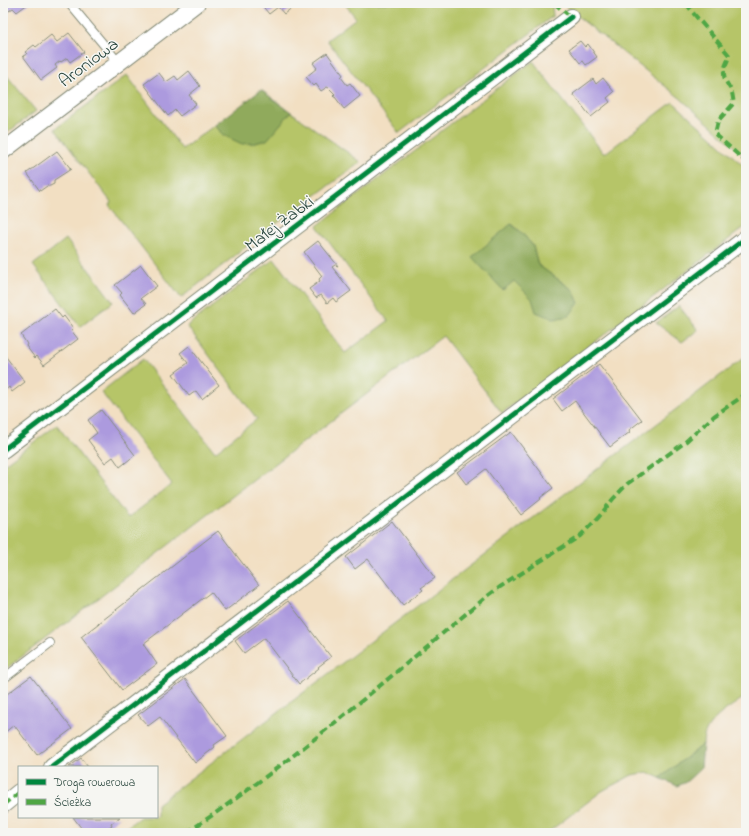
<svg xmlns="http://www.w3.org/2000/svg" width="749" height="836" viewBox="0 0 749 836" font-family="'Indie Flower',sans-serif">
<rect width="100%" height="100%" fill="#f6f6f2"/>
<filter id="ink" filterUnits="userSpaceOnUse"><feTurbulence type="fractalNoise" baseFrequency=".025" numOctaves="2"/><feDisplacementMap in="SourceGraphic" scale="8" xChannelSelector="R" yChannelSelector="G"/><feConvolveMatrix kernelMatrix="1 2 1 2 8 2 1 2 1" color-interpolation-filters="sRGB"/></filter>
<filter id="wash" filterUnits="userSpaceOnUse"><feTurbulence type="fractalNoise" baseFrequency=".012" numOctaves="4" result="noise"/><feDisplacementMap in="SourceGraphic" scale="16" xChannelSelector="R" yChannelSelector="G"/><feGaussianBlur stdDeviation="0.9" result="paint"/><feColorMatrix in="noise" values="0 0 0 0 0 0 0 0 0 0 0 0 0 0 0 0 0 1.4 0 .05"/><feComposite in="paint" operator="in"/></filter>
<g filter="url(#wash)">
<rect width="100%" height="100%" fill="#f2dfc2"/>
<g fill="#b6c568" stroke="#6a814e" fill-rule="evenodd">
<path d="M344,3H549L552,5L553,16L399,133L327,40L356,18Z"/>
<path d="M561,3H746V157L680,98Z"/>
<path d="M533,61L604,154L673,102L746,168V226L502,413L443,336L3,671V465L57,425L128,518L172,484L101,392L143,359L215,452L257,419L187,326L274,259L345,353L388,321L317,226ZM512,224L522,233L533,246L538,265L573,290L532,299L514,281L472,257Z"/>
<path d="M3,71L36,111L3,136Z"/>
<path d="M127,75L182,149L215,125L223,135L255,143L266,140L291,112L361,162L265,232L181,298L109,205L111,202L55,129Z"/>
<path d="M66,239L113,302L80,327L33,265Z"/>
<path d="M679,306L698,330L682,342L656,323Z"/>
<path d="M746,356V696C730,708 703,721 703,744L660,778L647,772L632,775L602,791L547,833H119L140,817H157V804Z"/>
</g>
<g fill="#90aa5c" stroke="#587448">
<path d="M261,90L291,112L267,140L255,143L242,144L223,135L215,125Z"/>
<path d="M511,224L522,233L533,246L538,265L573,290L579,303L569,316L554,319L536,312L532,299L514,281L503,290L472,257Z"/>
<path d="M703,744L701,768L686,782L677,786L660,778Z"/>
</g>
<g id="blocks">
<g fill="#ac9ade">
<path d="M3,3H29L17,12L13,8L3,15Z"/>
<path d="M260,3H298L284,14L278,7L269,14Z"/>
<path d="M69,33L84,52L70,62L67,58L61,62L60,61L55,65L57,68L41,80L23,56L27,54L25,52L34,45L36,47L51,35L57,42Z"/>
<path d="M580,41L585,47L588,44L597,57L586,65L583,61L580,63L569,49Z"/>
<path d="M327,53L343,75L341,77L347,85L350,83L360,96L344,109L335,97H334L333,96L335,94L329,88L327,87L321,91L316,84L314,86L306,77L317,68L313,63Z"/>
<path d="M189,71L200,86L189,95L196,104L180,116L175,110L168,116L144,84L159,73L166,82L175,76L178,80Z"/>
<path d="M603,78L614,92L607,98L610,102L591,117L573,94L593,79L596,84Z"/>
<path d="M57,151L71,169L54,180V184L50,186H47L40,191L27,173Z"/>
<path d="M318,241L338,266L335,265L332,267L351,291L336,302L333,298L327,303L321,295L316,298L309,289L320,281L319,279L322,276L304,252Z"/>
<path d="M141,265L157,286L141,298L146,304L134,313L120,295L122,293L115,285Z"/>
<path d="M55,309L62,318L64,316L73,328L71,330L78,339L44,365L37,356L35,358L26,346L27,344L21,335Z"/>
<path d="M189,346L219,385L202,399L196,391L189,396L173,374L188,363L180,353Z"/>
<path d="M3,353L25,382L12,392L9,387L3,392Z"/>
<path d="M599,364L642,420L629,430L630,432L610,447L575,401L562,411L553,399Z"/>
<path d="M101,410L135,455L120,467L113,457L105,463L88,440L97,433L88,420Z"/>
<path d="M511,432L553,488L540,498L541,499L521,515L486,469L466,484L457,472Z"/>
<path d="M392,521L435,578L421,588L423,590L403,605L368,559L355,569L346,557Z"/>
<path d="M218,531L259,585L225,611L211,592L143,644L157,664L122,690L81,637Z"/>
<path d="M288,601L331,657L318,667L319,668L299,684L264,638L244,653L235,641Z"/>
<path d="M31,676L72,729L37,755L14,725L4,733L6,736L3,738V697Z"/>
<path d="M185,679L227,736L214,745L215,747L195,763L160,717L148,726L138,715Z"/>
<path d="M81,758L88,767H69Z"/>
<path d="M73,817H120L111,824L112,826L103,833H85Z"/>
</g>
</g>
</g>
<g filter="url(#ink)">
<use href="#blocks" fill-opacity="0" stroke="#888e7b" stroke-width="1"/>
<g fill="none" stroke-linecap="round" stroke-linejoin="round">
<defs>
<g id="lane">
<path d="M69,3L119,63"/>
<path d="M3,679L50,643"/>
</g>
<g id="street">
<path d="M3,151L197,3"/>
<path d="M3,450L571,17"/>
<path d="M52,767L746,238"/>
<path d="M3,805L19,792"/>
</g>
</defs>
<use href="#lane" stroke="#888e7b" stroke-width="10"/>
<use href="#street" stroke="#888e7b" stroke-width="18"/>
<use href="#lane" stroke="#fff" stroke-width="8"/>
<use href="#street" stroke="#fff" stroke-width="16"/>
<g stroke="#4fa644" stroke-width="4" stroke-dasharray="8 4" stroke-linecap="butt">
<path d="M554,3L571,17"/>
<path d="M686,3L694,14L729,55C728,62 723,68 724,74C724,82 730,86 732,93C733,96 733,100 734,103L718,121L715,134L746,162"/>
<path d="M3,805L19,792"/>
<path d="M186,833C292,763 387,679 485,598L500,587L580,536L598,518L613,499L627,484L684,443L714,416L746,394"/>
</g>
<defs>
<g id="cycleway">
<path d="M3,450L571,17"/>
<path d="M52,767L746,238"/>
</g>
</defs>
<use href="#cycleway" stroke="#f6f6f2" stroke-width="8"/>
<use href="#cycleway" stroke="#00873e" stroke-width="5"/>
</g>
</g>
<g text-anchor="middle" stroke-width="3" stroke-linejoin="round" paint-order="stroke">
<g font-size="18" fill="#1f3d34" stroke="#f6f6f2">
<text transform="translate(88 62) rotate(-37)" y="6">Aroniowa</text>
<text transform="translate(279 223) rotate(-37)" y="6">Małej Żabki</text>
</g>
</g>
<rect width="749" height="836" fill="none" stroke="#f6f6f2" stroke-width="16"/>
<rect x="18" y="766" width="140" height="52" fill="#f6f6f2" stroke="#a0aca6"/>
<rect x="26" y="779" width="20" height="6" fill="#00873e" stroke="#a0aca6"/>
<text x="54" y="786" font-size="12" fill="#1f3d34">Droga rowerowa</text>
<rect x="26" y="799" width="20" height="6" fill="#4fa644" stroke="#a0aca6"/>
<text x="54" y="806" font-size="12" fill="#1f3d34">Ścieżka</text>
</svg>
